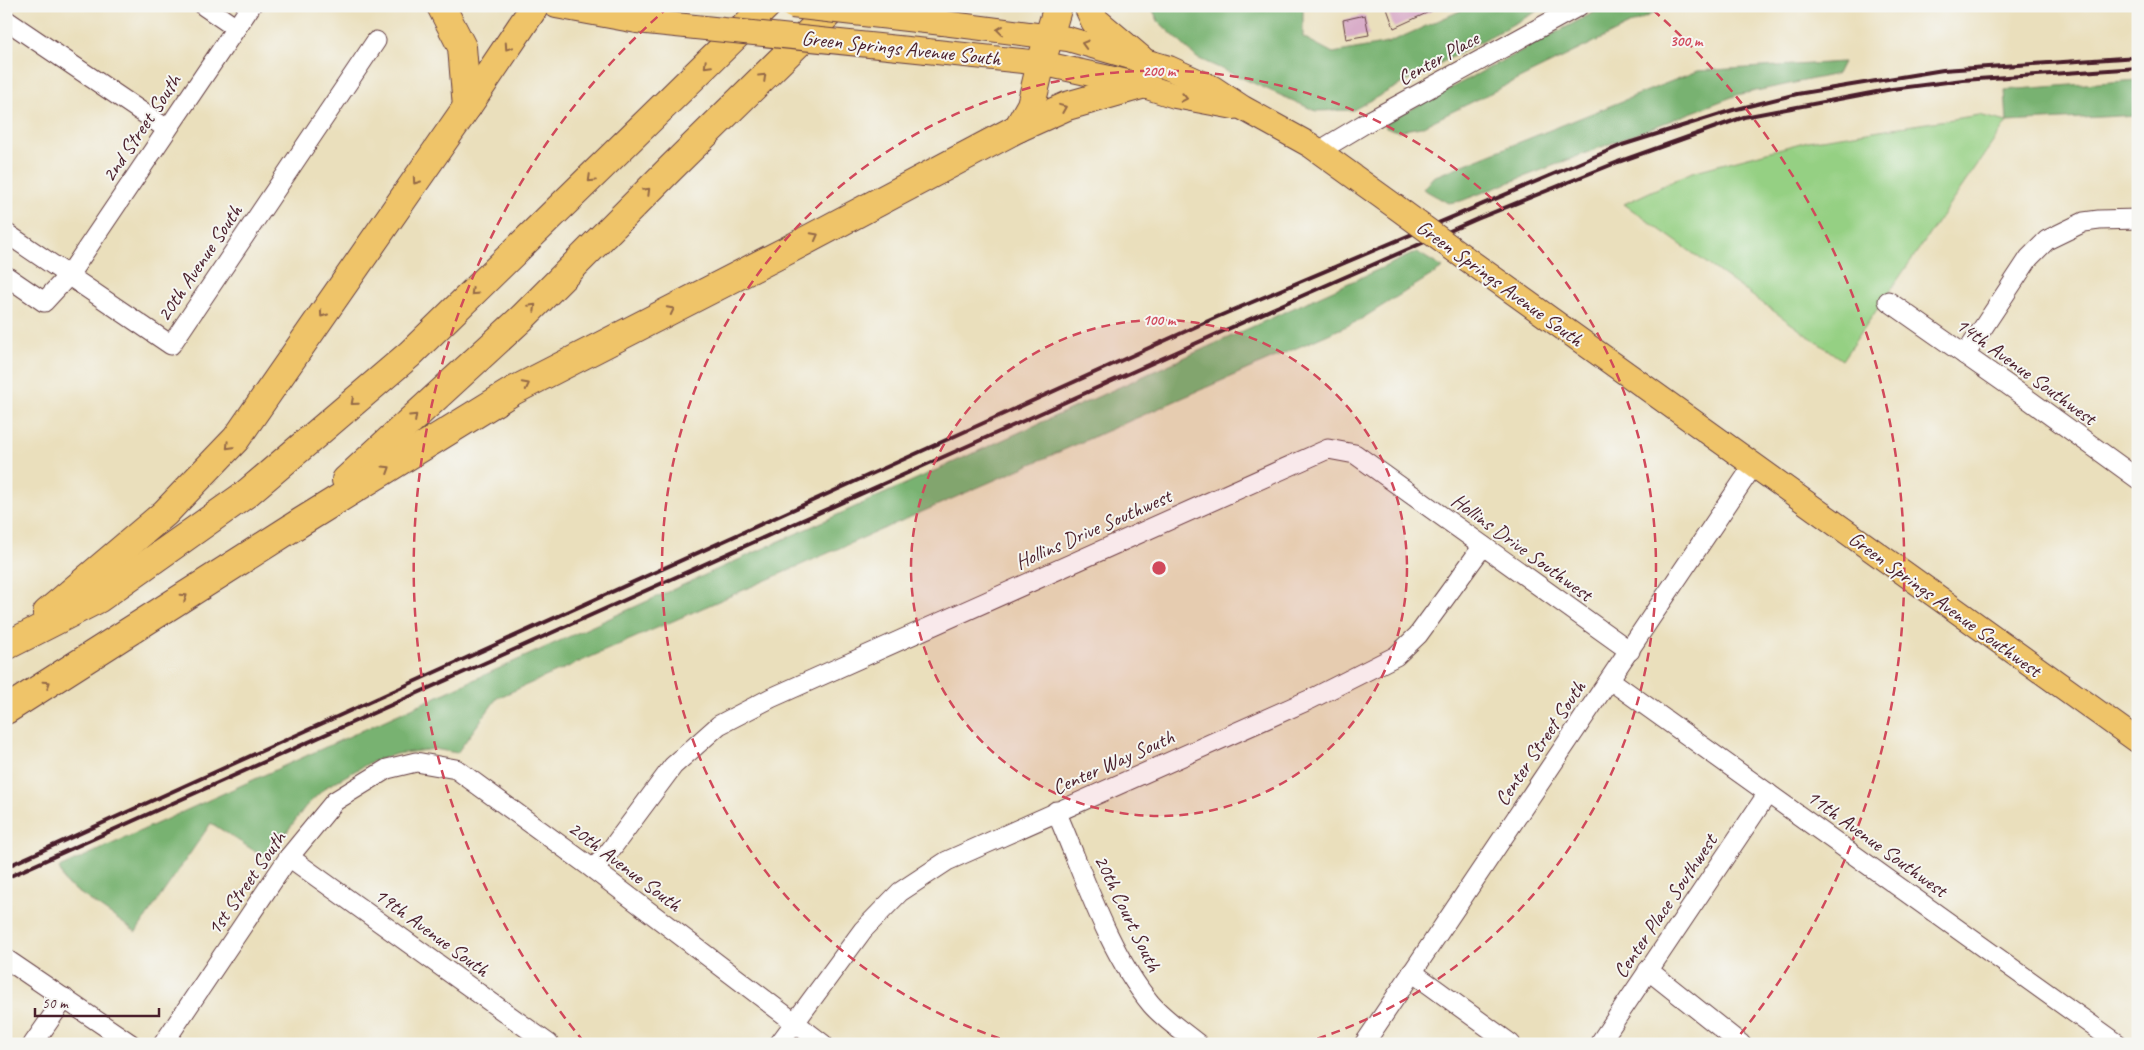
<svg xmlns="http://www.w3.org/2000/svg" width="2144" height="1050" viewBox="0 0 2144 1050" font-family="Caveat,sans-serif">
<rect width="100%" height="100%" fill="#f6f6f2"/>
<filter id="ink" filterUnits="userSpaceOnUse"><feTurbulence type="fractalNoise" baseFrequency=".02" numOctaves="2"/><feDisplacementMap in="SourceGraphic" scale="10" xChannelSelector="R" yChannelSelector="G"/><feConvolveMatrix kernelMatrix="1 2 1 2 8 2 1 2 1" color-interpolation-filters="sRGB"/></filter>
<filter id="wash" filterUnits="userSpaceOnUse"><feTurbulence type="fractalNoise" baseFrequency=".0096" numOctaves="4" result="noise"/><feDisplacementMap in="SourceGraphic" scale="20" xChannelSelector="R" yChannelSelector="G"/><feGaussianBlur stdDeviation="1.12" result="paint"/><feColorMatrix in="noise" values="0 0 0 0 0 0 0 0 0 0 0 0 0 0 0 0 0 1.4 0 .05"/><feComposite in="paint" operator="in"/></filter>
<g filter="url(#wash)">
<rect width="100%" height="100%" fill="#eadfbc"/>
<path fill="#95d083" stroke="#707857" d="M1979,115L2007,122L1842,360L1624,204L1692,172L1808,141Z"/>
<g fill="#78b271" stroke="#61684e">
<path d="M1151,6H1303V37L1333,53L1388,43L1471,6H1547L1353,110L1316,111L1197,58L1158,21Z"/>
<path d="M1606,6H1668L1421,127L1398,131L1386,128L1385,123Z"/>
<path d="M1843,62L1837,74L1737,95L1461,201L1448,203L1423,189L1433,177L1697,71Z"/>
<path d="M2138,80V115L2007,122L2005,90Z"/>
<path d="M1417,252L1443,268L1358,321L497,698L457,753L434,749L396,754L369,763L326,787L305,807L267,859L211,823L136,932L65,883L59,868Z"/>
</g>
<g id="blocks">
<g fill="#d9adc9">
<path d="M1386,6H1442L1394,28Z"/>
<path d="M1365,15L1369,35L1346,39L1343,20Z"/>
</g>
</g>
</g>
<g filter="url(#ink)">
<use href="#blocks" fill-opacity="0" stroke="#623c41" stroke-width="1"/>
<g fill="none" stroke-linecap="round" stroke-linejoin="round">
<defs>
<g id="minor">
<path d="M204,6L236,28"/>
<path d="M6,20L167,129"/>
<path d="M1319,151L1364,124L1579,6"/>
<path d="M6,233L171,345L376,41"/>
<path d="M6,276L44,302L69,275L251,6"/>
<path d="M1888,301L2025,397L2138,479"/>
<path d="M1965,355L2029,258L2047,240L2084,222L2099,220L2138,219"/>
<path d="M1610,680L2118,1044"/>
<path d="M1056,811C1083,873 1108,952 1151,1004C1164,1019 1182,1031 1198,1044"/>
<path d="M289,857L549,1044"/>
<path d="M593,869L609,852L673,766L719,725L771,698L1328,449L1355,454L1630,651"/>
<path d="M6,959L131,1044"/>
<path d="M1648,970L1741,1044"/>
<path d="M1412,972L1511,1044"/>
<path d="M33,1044L65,998"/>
<path d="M163,1044L289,857L335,801L387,769L416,762L456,769L593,869L823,1044"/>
<path d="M779,1044L863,930L900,892L947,861L1311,699L1396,656L1418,635L1483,546"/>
<path d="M1364,1044L1753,466"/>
<path d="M1599,1044L1768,793"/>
</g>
<g id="major">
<path d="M556,6L637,21"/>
<path d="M943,23L1068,39L1169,68L1213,88L1243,108L1310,145L1396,207"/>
<path d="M927,51L1041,63L1141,85L1175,96L1234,107"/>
<path d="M1464,257L2138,741"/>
</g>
<g id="highway">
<path d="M441,6L462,47L467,107"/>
<path d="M1088,6L1095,21L1140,59"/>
<path d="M1018,128L1031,105L1041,63L1058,6"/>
<path d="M346,480L523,317L671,168L836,6"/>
<path d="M47,613L165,513L236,439L467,107L535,6"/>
<path d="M6,646L98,599L246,494L410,354L766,6"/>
<path d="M6,710L301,522L513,391L788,250L1018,128L1067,106L1141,85"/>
</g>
</defs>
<use href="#minor" stroke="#623c41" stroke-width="21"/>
<use href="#major" stroke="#623c41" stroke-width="26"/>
<use href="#highway" stroke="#623c41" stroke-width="30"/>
<use href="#minor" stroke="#fff" stroke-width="19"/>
<use href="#major" stroke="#efc469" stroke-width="24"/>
<use href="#highway" stroke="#efc469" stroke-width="28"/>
<g stroke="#4a1f2b" stroke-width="4">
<path d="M6,867L1217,317L1622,145L1733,110L1797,94L1943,70L2138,57"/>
<path d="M6,878L1279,306L1477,219L1618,162L1744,117L1892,89L1963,80L2138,68"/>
</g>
<defs>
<g id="major-bridge">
<path d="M792,6L943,23"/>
<path d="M637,21L927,51"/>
<path d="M1396,207L1464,257"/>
</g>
</defs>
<use href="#major-bridge" stroke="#623c41" stroke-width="26" stroke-linecap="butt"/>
<use href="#major-bridge" stroke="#efc469" stroke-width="24"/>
</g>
<defs><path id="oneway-chevron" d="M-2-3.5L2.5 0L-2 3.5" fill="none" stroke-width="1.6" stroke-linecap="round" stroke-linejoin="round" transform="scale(1.25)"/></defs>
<g stroke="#946947">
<use href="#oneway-chevron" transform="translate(1000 30) rotate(-173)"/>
<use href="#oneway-chevron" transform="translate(1085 44) rotate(-164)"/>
<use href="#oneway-chevron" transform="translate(508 47) rotate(124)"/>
<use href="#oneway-chevron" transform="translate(707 65) rotate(135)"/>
<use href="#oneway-chevron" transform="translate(763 77) rotate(-44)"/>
<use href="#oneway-chevron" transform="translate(1184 98) rotate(11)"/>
<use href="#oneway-chevron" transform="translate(1063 108) rotate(-22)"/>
<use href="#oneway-chevron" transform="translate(591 179) rotate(136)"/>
<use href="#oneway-chevron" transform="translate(416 181) rotate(125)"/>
<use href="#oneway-chevron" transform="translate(647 191) rotate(-45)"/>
<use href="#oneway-chevron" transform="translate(815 236) rotate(-28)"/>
<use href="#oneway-chevron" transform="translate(474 292) rotate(136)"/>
<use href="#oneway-chevron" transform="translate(533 307) rotate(-45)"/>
<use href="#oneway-chevron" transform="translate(671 310) rotate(-27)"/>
<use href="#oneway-chevron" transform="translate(323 314) rotate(125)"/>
<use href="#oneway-chevron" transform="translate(526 385) rotate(-27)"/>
<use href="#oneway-chevron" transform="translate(354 402) rotate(139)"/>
<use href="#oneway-chevron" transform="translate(414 417) rotate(-43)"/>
<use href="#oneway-chevron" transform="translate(229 446) rotate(134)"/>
<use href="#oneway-chevron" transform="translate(387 469) rotate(-32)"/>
<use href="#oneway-chevron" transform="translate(184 597) rotate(-33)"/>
<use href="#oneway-chevron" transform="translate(47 684) rotate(-33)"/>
</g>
</g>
<circle cx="1159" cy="568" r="248" fill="#d1495b" fill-opacity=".12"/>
<g fill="none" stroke="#d1495b" stroke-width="2.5" stroke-dasharray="9 6">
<circle cx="1159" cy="568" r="248"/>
<path d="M1014 1043A497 497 0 1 1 1304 1043"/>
<path d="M584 1042A745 745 0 0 1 665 10M1653 10A745 745 0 0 1 1734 1042"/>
</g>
<g text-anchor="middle" stroke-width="4" stroke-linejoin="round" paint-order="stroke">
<g font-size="21" fill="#4a1f2b" stroke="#f6f6f2">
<text transform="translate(901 48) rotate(6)" y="7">Green Springs Avenue South</text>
<text transform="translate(1438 58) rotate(-29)" y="7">Center Place</text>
<text transform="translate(141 128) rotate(-56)" y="7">2nd Street South</text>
<text transform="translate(199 263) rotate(-56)" y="7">20th Avenue South</text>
<text transform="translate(1500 283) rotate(36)" y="7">Green Springs Avenue South</text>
<text transform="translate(2026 371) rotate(36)" y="7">14th Avenue Southwest</text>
<text transform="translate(1093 529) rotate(-24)" y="7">Hollins Drive Southwest</text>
<text transform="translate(1522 547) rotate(36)" y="7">Hollins Drive Southwest</text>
<text transform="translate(1945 604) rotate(36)" y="7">Green Springs Avenue Southwest</text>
<text transform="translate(1540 743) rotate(-56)" y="7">Center Street South</text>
<text transform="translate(1113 762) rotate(-24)" y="7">Center Way South</text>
<text transform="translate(1877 843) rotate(36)" y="7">11th Avenue Southwest</text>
<text transform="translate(625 866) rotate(37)" y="7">20th Avenue South</text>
<text transform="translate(246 883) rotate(-55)" y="7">1st Street South</text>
<text transform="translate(1665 906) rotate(-56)" y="7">Center Place Southwest</text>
<text transform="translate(1128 913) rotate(64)" y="7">20th Court South</text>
<text transform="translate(432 932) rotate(36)" y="7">19th Avenue South</text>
</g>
</g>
<circle cx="1159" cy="568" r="8" fill="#d1495b" stroke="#f6f6f2" stroke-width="2.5"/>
<g font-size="15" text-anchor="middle" font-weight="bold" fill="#d1495b" stroke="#f6f6f2" stroke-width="4" stroke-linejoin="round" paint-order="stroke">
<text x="1686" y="46">300 m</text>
<text x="1159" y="76">200 m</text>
<text x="1159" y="325">100 m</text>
</g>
<rect width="2144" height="1050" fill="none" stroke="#f6f6f2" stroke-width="25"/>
<path d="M35 1008v8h124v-8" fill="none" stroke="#4a1f2b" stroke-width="2.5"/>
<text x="42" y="1008" font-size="15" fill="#4a1f2b" stroke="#f6f6f2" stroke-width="4" paint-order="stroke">50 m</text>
</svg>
